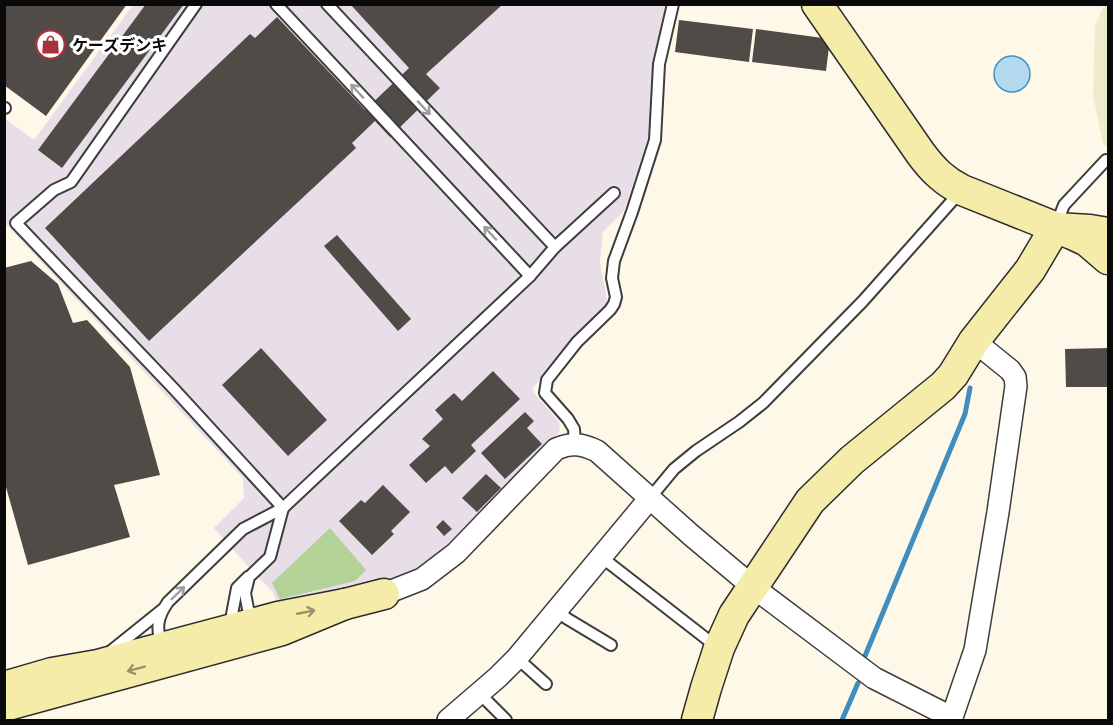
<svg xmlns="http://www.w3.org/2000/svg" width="1113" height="725" viewBox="0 0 1113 725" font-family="'Source Serif 4','Noto Sans JP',serif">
<rect width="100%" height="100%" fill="#fdf8e8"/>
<path fill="#e7dee8" d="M133,5H667L653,69L651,128L624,211L603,232L600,263L608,304L573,339L533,388L534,393L559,422L560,431L446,546L430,561L416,570L389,580L278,605L273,592L253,572L214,528L244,498L243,478L5,223L4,118L34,140Z"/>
<path fill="#efeccc" d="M1104,5H1108V147L1103,144L1093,96L1095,26Z"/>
<path fill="#b3d298" d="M330,528L366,570L355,581L280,599L272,583Z"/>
<circle fill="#b2d9ef" stroke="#418ebe" stroke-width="1.5" cx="1012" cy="74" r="18"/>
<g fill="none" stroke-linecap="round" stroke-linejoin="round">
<g stroke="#418ebe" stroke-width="5">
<path d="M865,656L965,414L970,388"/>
<path d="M842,720L858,683"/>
</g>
</g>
<g fill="#514b47">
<path d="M4,4H127L46,116L4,85Z"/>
<path d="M146,4H184L62,168L38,150Z"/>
<path d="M350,4H503L426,74L440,88L390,137L375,121L352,143L356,148L149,341L45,228L250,34L255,38L277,17L365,110L409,68Z"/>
<path d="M679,20L753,29L749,62L675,52Z"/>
<path d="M756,29L830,39L826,71L752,62Z"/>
<path d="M337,235L411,319L398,331L324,246Z"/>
<path d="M31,261L58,284L73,323L87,320L130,367L160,475L114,485L130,537L28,565L4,480V268Z"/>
<path d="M261,348L327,420L288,456L222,385Z"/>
<path d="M1108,348V387H1066L1065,349Z"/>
<path d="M493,371L520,399L471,445L476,451L452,474L445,466L426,483L409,465L430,446L422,439L443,419L435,410L454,393L462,401Z"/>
<path d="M525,412L534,421L527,428L542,444L505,479L481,453Z"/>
<path d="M486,474L501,488L477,512L462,498Z"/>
<path d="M383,485L410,512L391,531L394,534L372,555L339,521L361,500L365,503Z"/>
<path d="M443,520L452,529L444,536L436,527Z"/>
</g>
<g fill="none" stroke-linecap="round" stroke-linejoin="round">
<defs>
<g id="lane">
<path d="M196,4L71,182L54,190L16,223L174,389L283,508"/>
<path d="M276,4L530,276"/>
<path d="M327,4L555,247"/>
<path d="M4,108H5"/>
<path d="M1056,225L1064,205L1106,160"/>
<path d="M575,444L574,429L568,419L545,393L547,380L577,342L610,310L614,304L616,297L612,278L614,261L632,212L655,140L659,64L673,4"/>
<path d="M650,498L674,469L696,451L739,422L763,403L863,301L960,192"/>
<path d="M602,556L609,563L717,647"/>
<path d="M558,609L566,618L611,645"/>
<path d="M257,619L252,616L248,609L245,593L249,577L270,557L283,508"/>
<path d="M230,625L237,588L248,577"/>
<path d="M164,646C154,630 158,616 168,602L243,529L283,508L530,276L555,247L614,193"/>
<path d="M111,651L162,610"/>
<path d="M517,658L546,684"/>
<path d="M480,694L506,720"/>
</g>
<g id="street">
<path d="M384,594L422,579L456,553L556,449C572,442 582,444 597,451L691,535L753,587L874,678L951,717"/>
<path d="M448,720L498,677L517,658L650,498"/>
<path d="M951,720L975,650L998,512L1016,386L1015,377L1010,370L974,341"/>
</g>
<g id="secondary">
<path d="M817,4L921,154C933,170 944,181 962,190L1072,234L1087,241L1108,259"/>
<path d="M345,604L384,594"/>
<path d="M4,687L52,673L98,665L278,617L345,604L282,630L4,706"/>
<path d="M697,720L706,688L719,648L734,615L810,501L852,460L943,386L953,375L974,341L1030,270L1055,228L1090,230L1108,233"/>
</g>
</defs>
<use href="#lane" stroke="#3d3d3d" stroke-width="14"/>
<use href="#street" stroke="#3d3d3d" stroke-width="24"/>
<use href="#secondary" stroke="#2c2c2c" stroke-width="33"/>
<use href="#lane" stroke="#fff" stroke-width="10"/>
<use href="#street" stroke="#fff" stroke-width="21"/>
<use href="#secondary" stroke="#f6ecaa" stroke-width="30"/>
</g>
<defs><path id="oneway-shaft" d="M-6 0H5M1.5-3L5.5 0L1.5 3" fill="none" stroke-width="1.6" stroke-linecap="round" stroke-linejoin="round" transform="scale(1.5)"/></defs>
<g stroke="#9d9d9d">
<use href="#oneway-shaft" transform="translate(357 91) rotate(-133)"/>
<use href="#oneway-shaft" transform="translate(424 108) rotate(47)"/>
<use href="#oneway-shaft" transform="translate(490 233) rotate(-133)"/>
<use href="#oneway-shaft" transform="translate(178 593) rotate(-44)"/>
</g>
<g stroke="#98926a">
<use href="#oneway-shaft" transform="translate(306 612) rotate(-11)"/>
<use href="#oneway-shaft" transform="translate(136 669) rotate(165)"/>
</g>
<defs>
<symbol id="shop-ring" viewBox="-11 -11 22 22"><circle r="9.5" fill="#fff" stroke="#aa3139" stroke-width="1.5"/><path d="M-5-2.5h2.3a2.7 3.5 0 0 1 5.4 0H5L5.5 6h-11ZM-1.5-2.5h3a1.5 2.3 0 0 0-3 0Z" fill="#aa3139"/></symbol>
</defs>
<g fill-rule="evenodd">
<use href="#shop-ring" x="34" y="28" width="33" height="33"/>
</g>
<g text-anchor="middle" stroke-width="6" stroke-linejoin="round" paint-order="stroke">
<g font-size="16" font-weight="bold" fill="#0a0a0a" stroke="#fff" text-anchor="start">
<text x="72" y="51">ケーズデンキ</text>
</g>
</g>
<rect width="1113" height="725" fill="none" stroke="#0a0a0a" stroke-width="12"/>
</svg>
